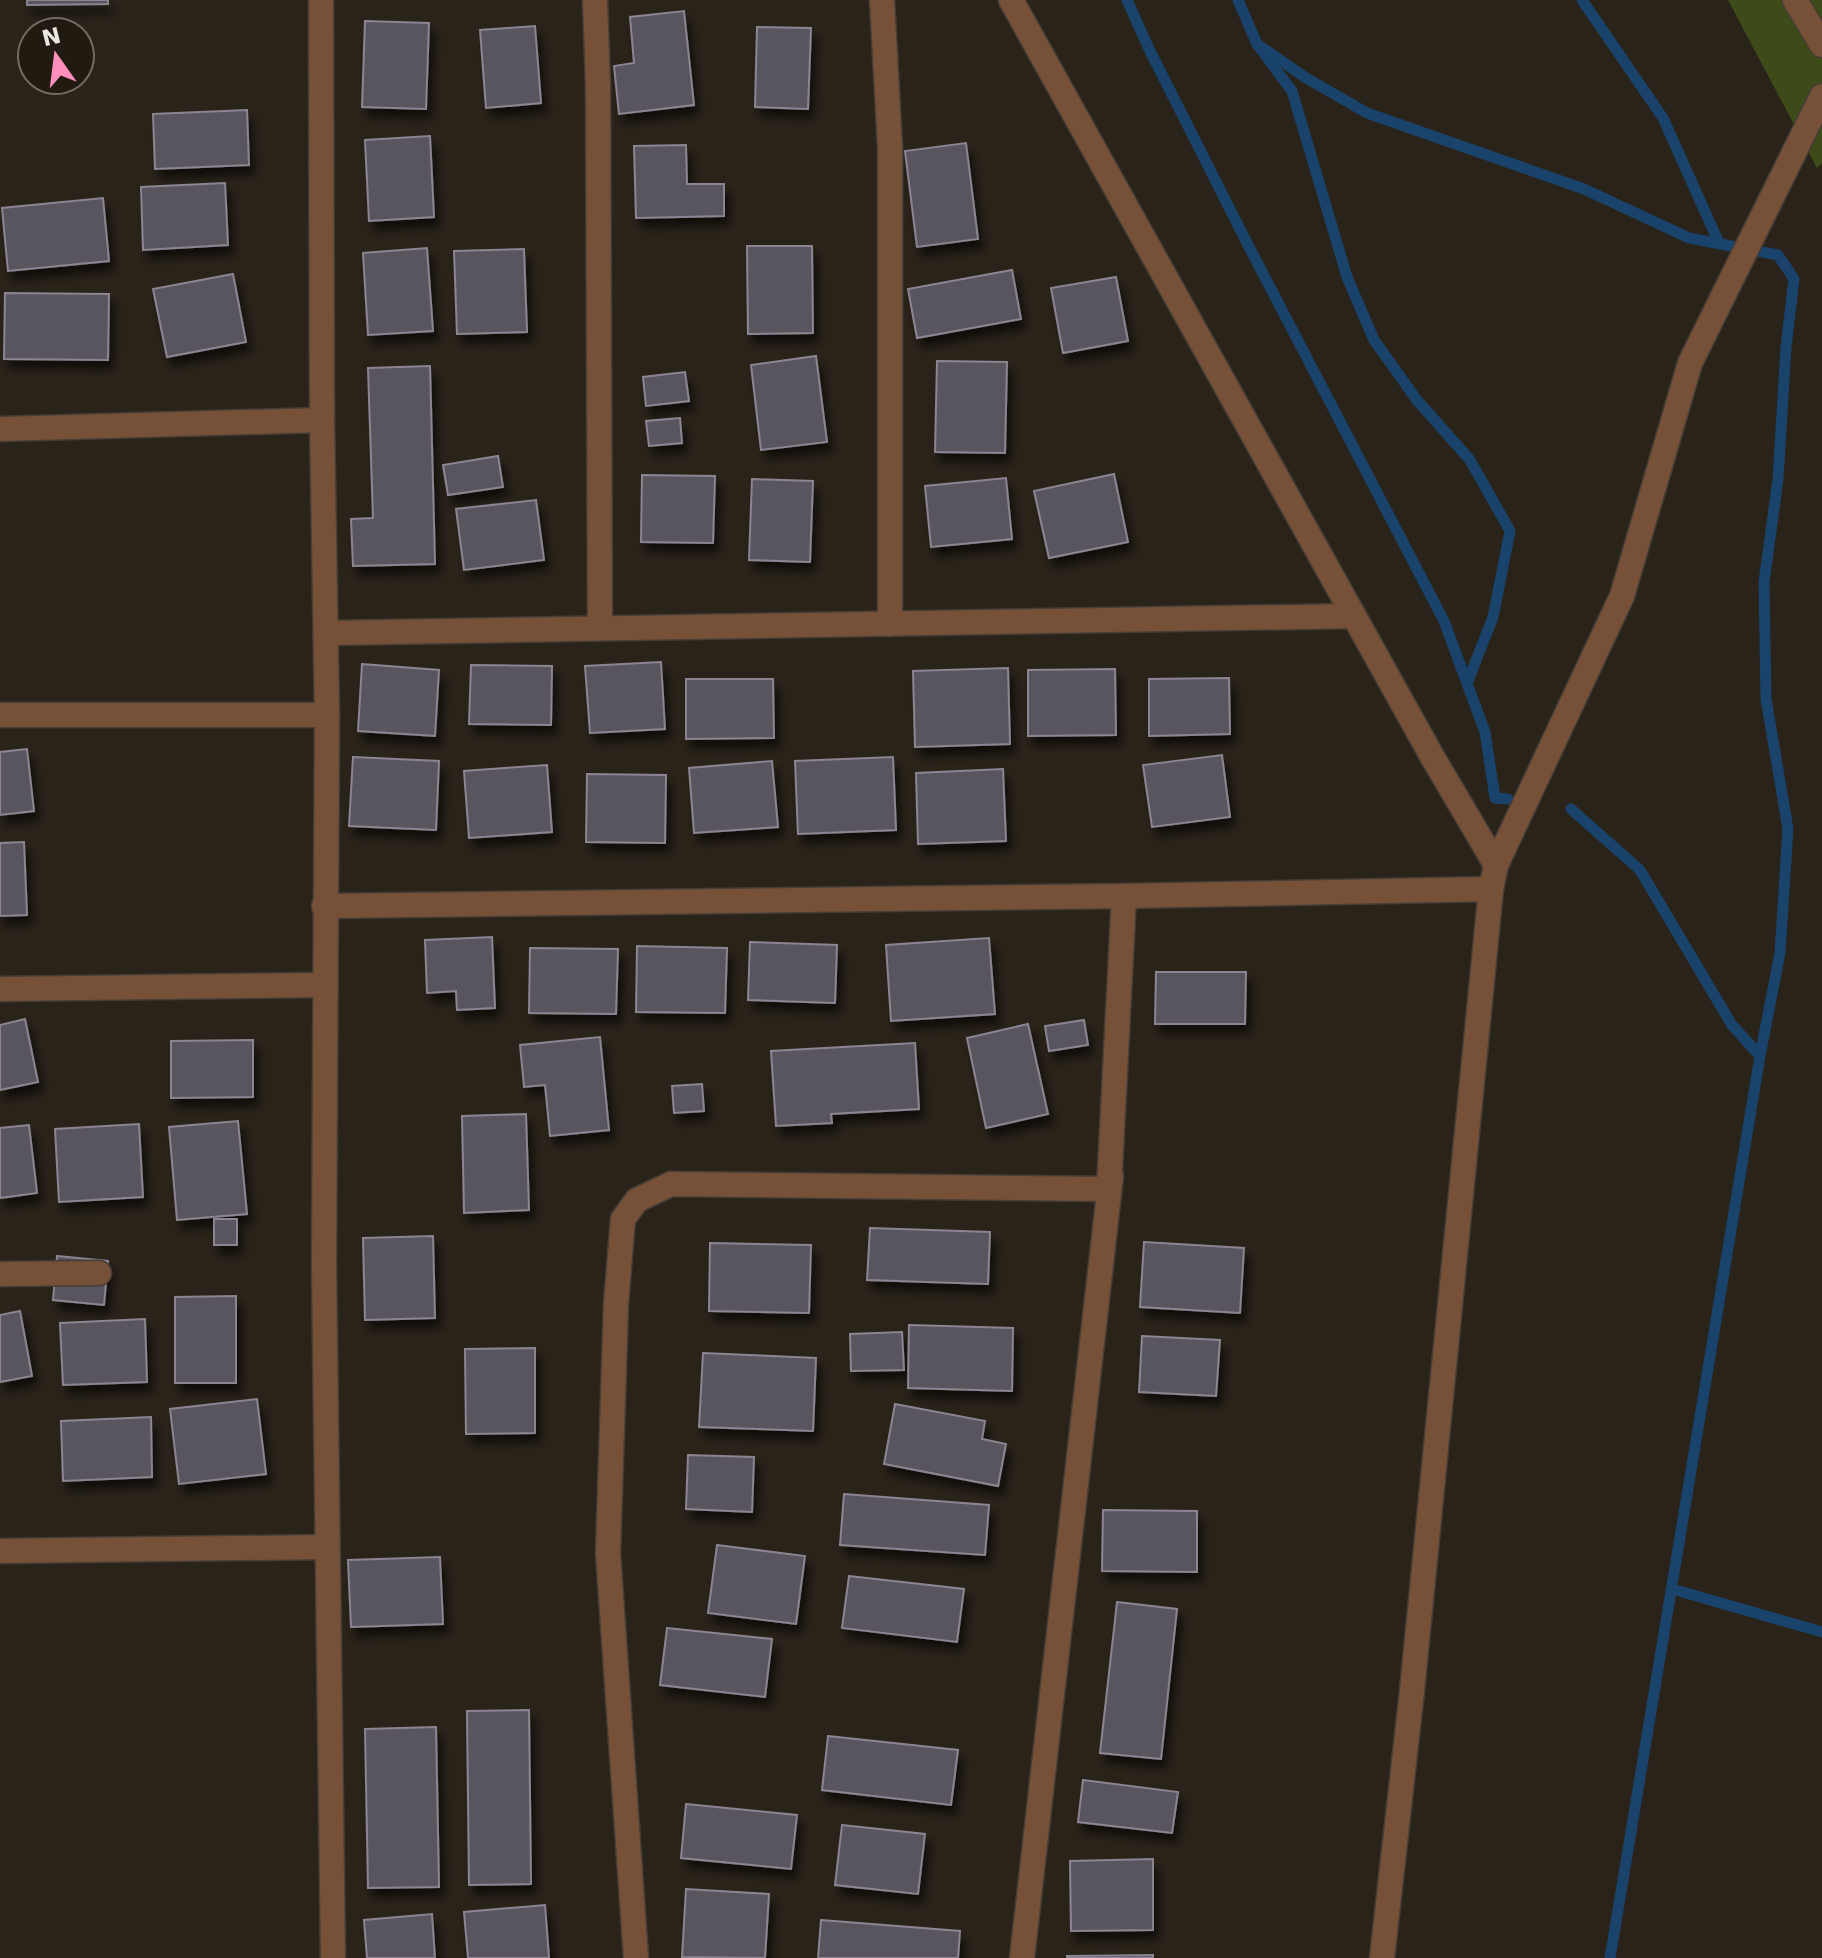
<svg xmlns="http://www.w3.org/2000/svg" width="1822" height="1958" viewBox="0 0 1822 1958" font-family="'DejaVu Sans',sans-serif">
<defs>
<filter id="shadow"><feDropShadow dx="5" dy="9" stdDeviation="4" flood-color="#0009"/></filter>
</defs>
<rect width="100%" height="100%" fill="#2a231a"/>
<path fill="#3d4b19" d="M1728,0H1822V163L1817,168Z"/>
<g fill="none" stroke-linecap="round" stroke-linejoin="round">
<g stroke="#19436a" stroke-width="11">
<path d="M1127,0L1149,49L1247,243L1444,621L1485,732L1495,798L1508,799"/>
<path d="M1238,0L1257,44L1292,91L1347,277L1374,340L1416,399L1470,460L1510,531L1493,617L1468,681"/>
<path d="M1582,0L1663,118L1719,243"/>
<path d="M1257,44L1306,78L1367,113L1584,189L1689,238L1778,255L1794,279L1786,347L1778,479L1764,582L1766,699L1788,829L1780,953L1760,1056L1610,1958"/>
<path d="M1571,809L1640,870L1732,1025L1760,1056"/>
<path d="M1672,1589L1822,1632"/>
</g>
</g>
<g fill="#59545f" stroke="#8a8591" stroke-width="2" filter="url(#shadow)">
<path d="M27,0H108V4L27,5Z"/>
<path d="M684,11L694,105L619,114L614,66L634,63L630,17Z"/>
<path d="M365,21L429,23L426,109L362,107Z"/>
<path d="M535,26L541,103L486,108L480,30Z"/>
<path d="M757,27L811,28L808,109L755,107Z"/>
<path d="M247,110L249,165L155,169L153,114Z"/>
<path d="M430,136L434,217L369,221L365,140Z"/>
<path d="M966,143L978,239L917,247L905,151Z"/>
<path d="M686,145L687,184H724V216L636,218L634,146Z"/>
<path d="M225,183L228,245L143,250L141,187Z"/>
<path d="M103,198L109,261L8,271L2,208Z"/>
<path d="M747,246H812L813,333L748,334Z"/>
<path d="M427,248L433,331L368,335L363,253Z"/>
<path d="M524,249L527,332L457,334L454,251Z"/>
<path d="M1012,270L1021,319L917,338L908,289Z"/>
<path d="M233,274L246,342L167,357L153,289Z"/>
<path d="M1116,277L1128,341L1063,353L1051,288Z"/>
<path d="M5,293L109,294L108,360L4,359Z"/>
<path d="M816,356L827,442L761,450L751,365Z"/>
<path d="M937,361L1007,362L1005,453L935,452Z"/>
<path d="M430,366L435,564L353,566L351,519L373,518L368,368Z"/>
<path d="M685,372L689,401L646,406L643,377Z"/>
<path d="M680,418L682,443L649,446L646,421Z"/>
<path d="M498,456L503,487L448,495L443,465Z"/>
<path d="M1114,474L1128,542L1049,558L1034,491Z"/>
<path d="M642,475L715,476L713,543L641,542Z"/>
<path d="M1006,478L1012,539L931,547L925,486Z"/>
<path d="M752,479L813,481L810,562L749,560Z"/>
<path d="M536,500L544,560L464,570L456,509Z"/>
<path d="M661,662L665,729L590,733L585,666Z"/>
<path d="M362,664L439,670L435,736L358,731Z"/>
<path d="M471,665L552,666L551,725L469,724Z"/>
<path d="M1008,668L1010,744L915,747L913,671Z"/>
<path d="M1115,669L1116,735L1028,736V670Z"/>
<path d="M1229,678L1230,734L1149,736V679Z"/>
<path d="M686,679H773L774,738L686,739Z"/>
<path d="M27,749L34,811L0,815V752Z"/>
<path d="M1222,755L1230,817L1152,827L1143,765Z"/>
<path d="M353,757L439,761L436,830L349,826Z"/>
<path d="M893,757L896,830L798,834L795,761Z"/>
<path d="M772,761L778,827L694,833L689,768Z"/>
<path d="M547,765L552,832L469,838L464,771Z"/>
<path d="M1003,769L1006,841L918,844L916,773Z"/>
<path d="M587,774L666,775L665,843L586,842Z"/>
<path d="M24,842L27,915L0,916V843Z"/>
<path d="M492,937L495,1008L457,1010L456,991L427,993L425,940Z"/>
<path d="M989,938L995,1014L891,1021L886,945Z"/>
<path d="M750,942L837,945L835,1003L748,1000Z"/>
<path d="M637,946L727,948L725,1013L636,1012Z"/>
<path d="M530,948L618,949L616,1014L529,1013Z"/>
<path d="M1156,972H1246L1245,1024H1155Z"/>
<path d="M25,1019L38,1082L0,1090V1025Z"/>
<path d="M1084,1020L1088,1045L1049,1051L1045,1026Z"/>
<path d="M1028,1024L1048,1114L986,1128L967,1038Z"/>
<path d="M600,1037L609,1130L550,1136L545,1085L524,1087L520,1045Z"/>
<path d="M253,1040V1097L171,1098V1041Z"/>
<path d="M915,1043L919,1109L831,1114L832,1123L776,1126L771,1051Z"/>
<path d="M702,1084L704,1111L674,1113L672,1086Z"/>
<path d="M526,1114L529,1210L464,1213L462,1116Z"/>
<path d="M238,1121L247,1214L177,1220L169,1127Z"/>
<path d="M139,1124L143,1197L59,1202L55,1129Z"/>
<path d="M29,1125L37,1193L0,1198V1128Z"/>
<rect x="214" y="1219" width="23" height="26"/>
<path d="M870,1228L990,1232L988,1284L867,1280Z"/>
<path d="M433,1236L435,1318L365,1320L363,1238Z"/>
<path d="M1144,1242L1244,1248L1240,1313L1140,1307Z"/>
<path d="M710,1243L811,1245L809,1313L709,1311Z"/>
<path d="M57,1256L108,1261L104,1305L53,1300Z"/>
<path d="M236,1296V1383H175V1297Z"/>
<path d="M20,1311L32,1376L0,1382V1315Z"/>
<path d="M145,1319L147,1382L63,1385L60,1323Z"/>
<path d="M909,1325L1013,1328L1012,1391L908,1388Z"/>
<path d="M902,1332L904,1370L851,1371L850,1334Z"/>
<path d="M1142,1336L1220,1340L1216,1396L1139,1392Z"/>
<path d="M535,1348V1433L466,1434L465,1349Z"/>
<path d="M703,1353L816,1358L813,1431L699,1427Z"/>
<path d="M257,1399L266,1474L179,1484L170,1409Z"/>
<path d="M895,1404L985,1421L982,1439L1006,1444L998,1486L884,1464Z"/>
<path d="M151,1417L152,1477L63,1481L61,1421Z"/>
<path d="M688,1455L754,1457L752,1512L686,1509Z"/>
<path d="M844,1494L989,1505L985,1555L840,1545Z"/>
<path d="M1103,1510L1197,1511V1572L1102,1571Z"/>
<path d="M717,1545L805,1556L796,1624L708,1613Z"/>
<path d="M440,1557L443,1624L351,1627L348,1560Z"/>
<path d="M849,1576L964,1589L957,1642L842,1628Z"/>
<path d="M1117,1602L1177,1609L1161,1759L1100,1753Z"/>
<path d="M667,1628L772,1639L765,1697L660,1685Z"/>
<path d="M529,1710L531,1884L469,1885L467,1711Z"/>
<path d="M436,1727L439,1887L368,1888L365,1729Z"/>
<path d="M828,1736L958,1750L951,1805L822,1790Z"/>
<path d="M1083,1780L1178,1792L1172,1833L1078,1822Z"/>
<path d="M686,1804L797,1815L791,1869L681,1858Z"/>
<path d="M842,1825L925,1834L918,1894L835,1885Z"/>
<path d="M1153,1859V1930L1071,1931L1070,1861Z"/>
<path d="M686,1889L769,1894L765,1958L682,1957Z"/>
<path d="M545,1905L549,1958H468L464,1912Z"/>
<path d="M432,1914L435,1958H367L364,1920Z"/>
<path d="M821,1920L960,1931L958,1958H818Z"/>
<path d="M1153,1955V1958H1067V1956Z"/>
</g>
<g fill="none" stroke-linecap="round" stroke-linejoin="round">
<defs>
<g id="street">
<path d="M321,0L322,420L327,715L324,1265L333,1958"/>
<path d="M595,0L598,85L600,628"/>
<path d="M882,0L890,147V624"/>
<path d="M1011,0L1433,758L1496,865"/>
<path d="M1795,0L1822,45"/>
<path d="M0,429L322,420"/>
<path d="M326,633L1354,616"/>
<path d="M0,715H327"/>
<path d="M324,906L1124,896L1491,889"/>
<path d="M0,989L324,985"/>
<path d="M0,1274L99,1273"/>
<path d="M0,1551L326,1547"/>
<path d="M636,1958L608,1553L616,1304L623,1219L637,1200L671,1184L1109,1189L1124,896"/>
<path d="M1022,1958L1111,1176"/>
<path d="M1382,1958L1412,1691L1491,889L1496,865L1622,596L1690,363L1822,96"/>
</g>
</defs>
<use href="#street" stroke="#453e36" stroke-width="27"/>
<use href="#street" stroke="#775038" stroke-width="24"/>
</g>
<g transform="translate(56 56) rotate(346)"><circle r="38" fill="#201a11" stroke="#716c64" stroke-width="2"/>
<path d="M0-6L14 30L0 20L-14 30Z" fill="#fe8ebb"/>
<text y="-12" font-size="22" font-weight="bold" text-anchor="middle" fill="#eae6e0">N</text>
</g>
</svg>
